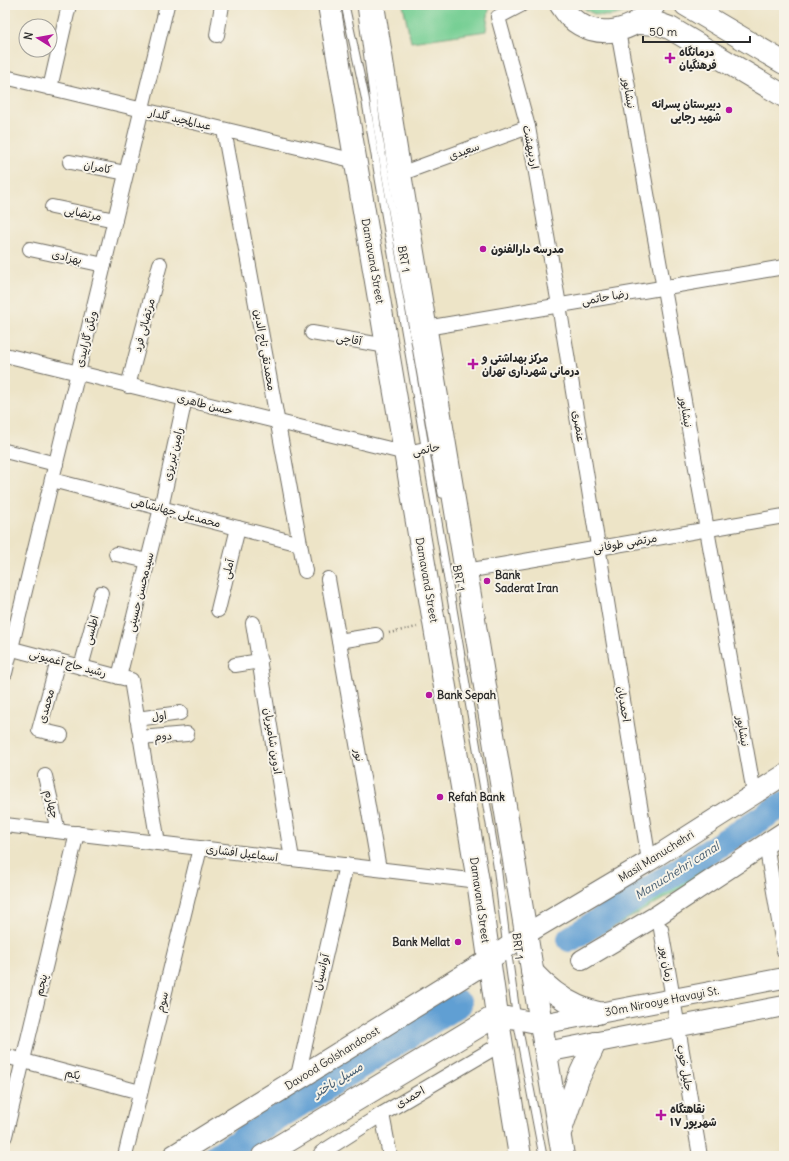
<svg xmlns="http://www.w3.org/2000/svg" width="789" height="1161" viewBox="0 0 789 1161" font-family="Delius,'Playpen Sans Arabic',sans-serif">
<rect width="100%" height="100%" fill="#f7f3e8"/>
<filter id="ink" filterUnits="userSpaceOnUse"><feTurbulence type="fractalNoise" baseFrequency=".025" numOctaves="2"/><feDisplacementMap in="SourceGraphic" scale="8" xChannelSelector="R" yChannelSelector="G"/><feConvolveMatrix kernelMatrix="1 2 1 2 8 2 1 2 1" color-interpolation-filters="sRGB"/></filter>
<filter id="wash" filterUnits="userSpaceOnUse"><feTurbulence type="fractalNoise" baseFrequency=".012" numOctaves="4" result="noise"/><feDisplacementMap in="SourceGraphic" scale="16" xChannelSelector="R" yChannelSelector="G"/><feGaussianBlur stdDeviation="0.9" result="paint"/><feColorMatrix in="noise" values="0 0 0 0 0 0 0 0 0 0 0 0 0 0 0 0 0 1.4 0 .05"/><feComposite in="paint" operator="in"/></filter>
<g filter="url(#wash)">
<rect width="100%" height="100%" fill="#ede4c7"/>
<g fill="#77cf94" stroke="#517d60">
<path d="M403,5H498L489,9L486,31L411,42Z"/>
<path d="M581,5H634C621,19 594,20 581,5Z"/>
<path d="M714,835L725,854L684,887L572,951L565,930Z"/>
</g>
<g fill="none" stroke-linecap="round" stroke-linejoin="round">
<g stroke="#619fd3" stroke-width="26">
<path d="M570,939L784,804"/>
<path d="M216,1156L459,1004"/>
</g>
</g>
</g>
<g filter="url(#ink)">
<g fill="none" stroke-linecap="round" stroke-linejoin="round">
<defs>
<g id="service">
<path d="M345,5L365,97L497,865L507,948L517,1020L543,1156"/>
<path d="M361,5L377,126L442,494"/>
</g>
<g id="minor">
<path d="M521,5L498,17L528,127L559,305L649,861"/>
<path d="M618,31L754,793"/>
<path d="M217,35L222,5"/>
<path d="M5,77L356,161"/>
<path d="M50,88L69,5"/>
<path d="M224,130L305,571"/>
<path d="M70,162L126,173"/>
<path d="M400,174L528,127"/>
<path d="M52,207L115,220"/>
<path d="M30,249L104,265"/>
<path d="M426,328L784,267"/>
<path d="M312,333L387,346"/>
<path d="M5,355L406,453L445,445"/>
<path d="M128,386L160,264"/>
<path d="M5,451L56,464"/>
<path d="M52,480L300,544"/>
<path d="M116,554L148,561"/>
<path d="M466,571L784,516"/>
<path d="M328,579L379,869"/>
<path d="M218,610L238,528"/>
<path d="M253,623L292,859"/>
<path d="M339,641L376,635"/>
<path d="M5,647L131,680L158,843"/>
<path d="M58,661L39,730L61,735"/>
<path d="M235,665L260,661"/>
<path d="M81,667L101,593"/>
<path d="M5,673L167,5"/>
<path d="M119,677L161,508L185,399"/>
<path d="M137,719L180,713"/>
<path d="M140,738L187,734"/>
<path d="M45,776L58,831"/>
<path d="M5,825L478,881"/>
<path d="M766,844L784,951"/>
<path d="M661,929L700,1156"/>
<path d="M5,1056L140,1092"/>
<path d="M297,1080L346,865"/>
<path d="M382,1114L390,1156"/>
<path d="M5,1136L77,833"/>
<path d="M321,1153L382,1114L501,1044"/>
<path d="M125,1156L200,848"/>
</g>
<g id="secondary">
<path d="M489,960L526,934L649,861L784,775"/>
<path d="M582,960L658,915L784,832"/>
<path d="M497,1015L541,1024L784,978"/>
<path d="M546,1052L784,1006"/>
</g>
<g id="primary">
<path d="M329,5L478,881L497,1015L520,1156"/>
<path d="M373,5L400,174L563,1156"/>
<path d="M561,5C564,9 567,14 570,17C595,41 636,33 654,5"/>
<path d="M686,5L784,63"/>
<path d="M638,23L659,24L670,28L784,96"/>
<path d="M532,972C545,986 559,998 577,1006C583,1009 591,1011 598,1013"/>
<path d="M561,1130L578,1079L595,1043"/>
<path d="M174,1156L489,960"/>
<path d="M263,1156L497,1015"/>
</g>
</defs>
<use href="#service" stroke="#6f6c62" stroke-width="9"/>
<use href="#minor" stroke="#6f6c62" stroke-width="16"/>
<use href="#secondary" stroke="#6f6c62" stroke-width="22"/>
<use href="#primary" stroke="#6f6c62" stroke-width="24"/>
<path stroke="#6f6c62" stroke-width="2.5" stroke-dasharray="1 3" stroke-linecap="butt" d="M389,633L417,627"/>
<use href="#service" stroke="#fff" stroke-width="7"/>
<use href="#minor" stroke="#fff" stroke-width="14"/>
<use href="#secondary" stroke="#fff" stroke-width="20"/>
<use href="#primary" stroke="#fff" stroke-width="22"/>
</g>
</g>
<g fill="#b5179e" stroke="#f7f3e8" stroke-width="1.5">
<path d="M668 52h4v4h4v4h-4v4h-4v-4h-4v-4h4z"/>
<circle cx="729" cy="110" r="4"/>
<circle cx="483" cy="249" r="4"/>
<path d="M471 358h4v4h4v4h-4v4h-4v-4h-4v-4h4z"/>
<circle cx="487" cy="581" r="4"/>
<circle cx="429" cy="695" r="4"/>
<circle cx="440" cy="797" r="4"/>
<circle cx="458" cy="942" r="4"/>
<path d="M659 1109h4v4h4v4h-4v4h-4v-4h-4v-4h4z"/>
</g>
<g text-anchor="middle" stroke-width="4" stroke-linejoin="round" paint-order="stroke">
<g font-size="11" font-weight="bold" fill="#2b2b2b" stroke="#f7f3e8" text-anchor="start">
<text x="679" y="56">درمانگاه<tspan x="679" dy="13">فرهنگیان</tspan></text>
<text x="721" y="108" text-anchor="end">دبیرستان پسرانه<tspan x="721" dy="13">شهید رجایی</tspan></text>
<text x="491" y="253">مدرسه دارالفنون</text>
<text x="482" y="362">مرکز بهداشتی و<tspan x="482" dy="13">درمانی شهرداری تهران</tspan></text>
<text x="495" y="579">Bank<tspan x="495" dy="13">Saderat Iran</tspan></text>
<text x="437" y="699">Bank Sepah</text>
<text x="448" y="801">Refah Bank</text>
<text x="450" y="946" text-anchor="end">Bank Mellat</text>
<text x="670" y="1113">نقاهتگاه<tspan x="670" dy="13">۱۷ شهریور</tspan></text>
</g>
<g font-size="11" fill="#2b2b2b" stroke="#f7f3e8">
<text transform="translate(629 93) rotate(80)" y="4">نیشابور</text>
<text transform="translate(180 119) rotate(13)" y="4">عبدالمجید گلدار</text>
<text transform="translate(531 147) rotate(79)" y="4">اردیبهشت</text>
<text transform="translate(464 151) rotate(-20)" y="4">سعیدی</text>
<text transform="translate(98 167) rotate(11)" y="4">کامران</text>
<text transform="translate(83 213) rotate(11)" y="4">مرتضایی</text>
<text transform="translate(67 257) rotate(13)" y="4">بهزادی</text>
<text transform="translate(404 259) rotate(80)" y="4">BRT 1</text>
<text transform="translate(373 261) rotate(80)" y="4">Damavand Street</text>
<text transform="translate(605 297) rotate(-10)" y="4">رضا حاتمی</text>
<text transform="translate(144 325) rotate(-75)" y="4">مرتضائی فرد</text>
<text transform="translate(86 339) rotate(-76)" y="4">ویگن گاراپیدی</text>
<text transform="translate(349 339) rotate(10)" y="4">آقاچی</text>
<text transform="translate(265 350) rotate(80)" y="4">محمدتقی تاج الدین</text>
<text transform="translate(205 404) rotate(14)" y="4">حسن طاهری</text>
<text transform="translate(686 412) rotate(80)" y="4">نیشابور</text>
<text transform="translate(579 426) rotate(81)" y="4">عنصری</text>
<text transform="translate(426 449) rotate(-11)" y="4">حاتمی</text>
<text transform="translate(173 454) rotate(-77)" y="4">رامین تبریزی</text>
<text transform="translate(176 512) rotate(15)" y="4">محمدعلی جهانشاهی</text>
<text transform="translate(625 543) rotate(-10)" y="4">مرتضی طوفانی</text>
<text transform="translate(228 569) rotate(-77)" y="4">آملی</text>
<text transform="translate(459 578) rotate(80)" y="4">BRT 1</text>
<text transform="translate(427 580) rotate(80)" y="4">Damavand Street</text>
<text transform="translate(140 592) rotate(-76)" y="4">سیدمحسن حسینی</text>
<text transform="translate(91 630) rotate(-75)" y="4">اطلسی</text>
<text transform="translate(68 663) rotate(15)" y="4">رشید حاج آغمیونی</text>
<text transform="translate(624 704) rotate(81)" y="4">احمدیان</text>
<text transform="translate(46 706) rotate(-75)" y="4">محمدی</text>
<text transform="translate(159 716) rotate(-9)" y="4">اول</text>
<text transform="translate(743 731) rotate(80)" y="4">نیشابور</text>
<text transform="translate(163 736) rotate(-5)" y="4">دوم</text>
<text transform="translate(273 741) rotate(81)" y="4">ادوین شامیریان</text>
<text transform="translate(359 755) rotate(80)" y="4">نور</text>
<text transform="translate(52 804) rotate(76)" y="4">چهارم</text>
<text transform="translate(242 853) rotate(7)" y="4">اسماعیل افشاری</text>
<text transform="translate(656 856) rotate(-32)" y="4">Masil Manuchehri</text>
<text transform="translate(480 900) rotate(82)" y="4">Damavand Street</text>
<text transform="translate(518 946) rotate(83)" y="4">BRT 1</text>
<text transform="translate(667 964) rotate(80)" y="4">زمان پور</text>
<text transform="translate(321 972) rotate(-77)" y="4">آوانسیان</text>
<text transform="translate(41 985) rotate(-77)" y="4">پنجم</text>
<text transform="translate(662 1001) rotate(-11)" y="4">30m Nirooye Havayi St.</text>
<text transform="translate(162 1002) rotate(-76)" y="4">سوم</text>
<text transform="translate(332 1058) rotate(-32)" y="4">Davood Golshandoost</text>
<text transform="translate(685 1068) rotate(80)" y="4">جلیل خوب</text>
<text transform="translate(73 1074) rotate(15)" y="4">یکم</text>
<text transform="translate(410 1097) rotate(-30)" y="4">احمدی</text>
</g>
<g font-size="12" font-style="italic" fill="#41596e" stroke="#f7f3e8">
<text transform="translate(677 871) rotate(-32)" y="4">Manuchehri canal</text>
<text transform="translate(338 1080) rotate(-32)" y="4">مسیل باختر</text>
</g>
</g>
<rect width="789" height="1161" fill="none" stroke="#f7f3e8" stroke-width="20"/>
<g transform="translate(38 38) rotate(281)"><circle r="19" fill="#f7f3e8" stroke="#a5a39c"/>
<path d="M0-3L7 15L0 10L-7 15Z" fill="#b5179e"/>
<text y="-6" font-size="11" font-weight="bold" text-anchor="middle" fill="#2b2b2b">N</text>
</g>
<path d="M643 36v6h107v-6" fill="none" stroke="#2b2b2b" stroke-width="2"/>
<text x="649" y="36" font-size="12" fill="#2b2b2b" stroke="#f7f3e8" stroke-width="3" paint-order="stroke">50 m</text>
</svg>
